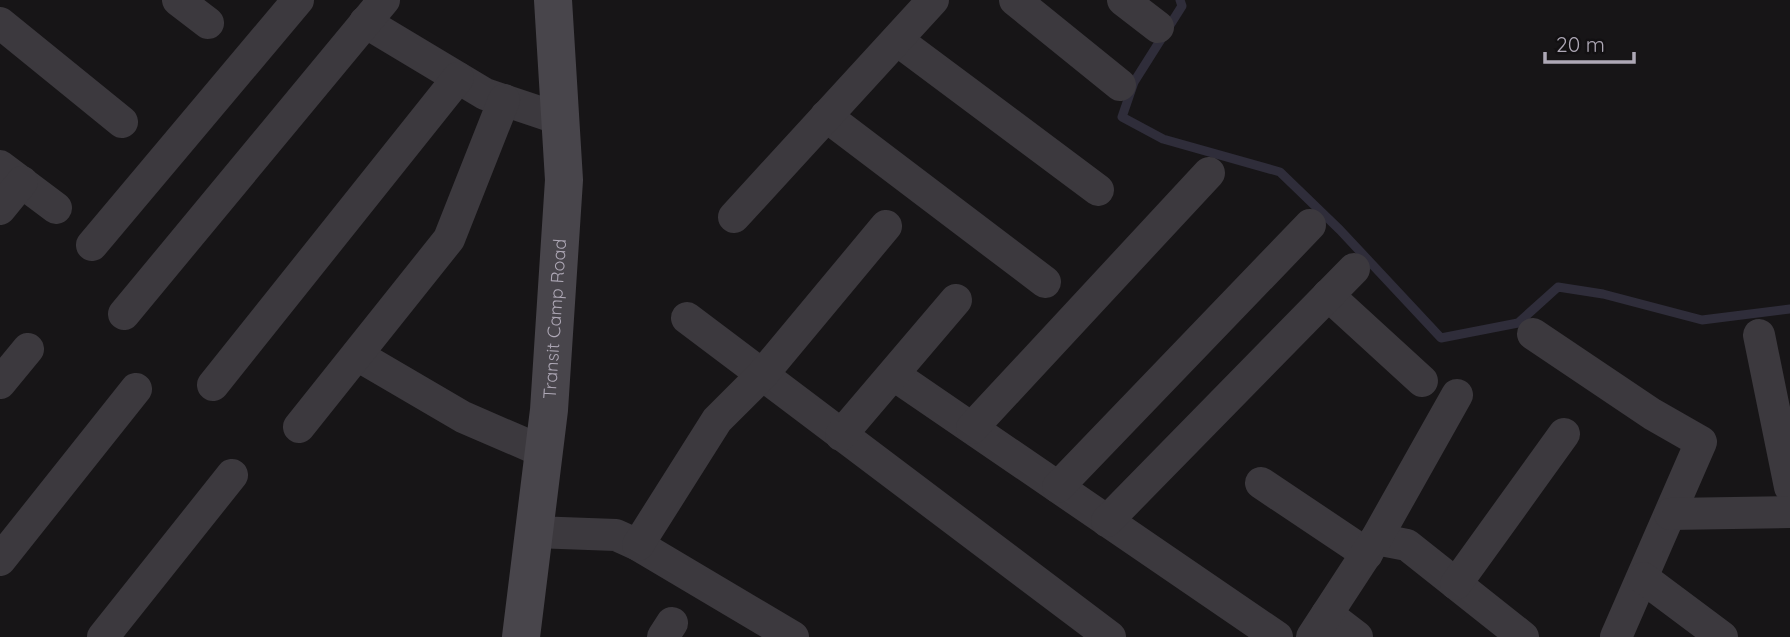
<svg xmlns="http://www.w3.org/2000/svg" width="1790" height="637" viewBox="0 0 1790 637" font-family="Quicksand,sans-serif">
<rect width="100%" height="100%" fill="#171517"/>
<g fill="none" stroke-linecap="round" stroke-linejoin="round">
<path stroke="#2f2d3a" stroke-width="9" d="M1180,0L1182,6L1134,82L1122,117L1163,139L1280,172L1340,230L1441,338L1518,323L1558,287L1603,294L1702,320L1790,309"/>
<g stroke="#3c393e" stroke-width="32">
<path d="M178,0L208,23"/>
<path d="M1015,0L1120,85"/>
<path d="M1123,0L1158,27"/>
<path d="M365,22L485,94L560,119"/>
<path d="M0,23L122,122"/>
<path d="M897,40L1098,190"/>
<path d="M826,116L1045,282"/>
<path d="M0,166L56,208"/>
<path d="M0,209L22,182"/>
<path d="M734,217L933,0"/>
<path d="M92,245L298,0"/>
<path d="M1328,295L1422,381"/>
<path d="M124,314L384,0"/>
<path d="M687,318L1110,637"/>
<path d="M1533,334L1652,414L1701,442L1616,637"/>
<path d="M1759,335L1790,487"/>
<path d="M357,355L463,417L544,452"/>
<path d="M894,375L1277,637"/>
<path d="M0,383L28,349"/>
<path d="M213,385L458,78"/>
<path d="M299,427L449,239L504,100"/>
<path d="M972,428L1209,173"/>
<path d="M841,435L956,300"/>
<path d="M1261,483L1367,554"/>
<path d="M1058,487L1310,225"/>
<path d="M1670,514L1790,512"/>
<path d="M1107,521L1354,269"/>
<path d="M534,532L616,535L638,545L793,637"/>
<path d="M1376,539L1407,545L1523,637"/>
<path d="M638,545L717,420L762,375L886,226"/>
<path d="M0,560L136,389"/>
<path d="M1643,578L1722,637"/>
<path d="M1456,584L1564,434"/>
<path d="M1327,614L1357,637"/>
<path d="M103,637L232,475"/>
<path d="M663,637L672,623"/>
<path d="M1312,637L1376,539L1457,395"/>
</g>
<path stroke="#48454b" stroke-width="38" id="s1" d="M521,637L549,410L564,180L553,0"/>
</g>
<g text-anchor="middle" stroke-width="5" stroke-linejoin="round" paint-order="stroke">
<g font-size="18" fill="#aea8b6" stroke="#121012">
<text dy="6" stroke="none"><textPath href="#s1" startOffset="320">Transit Camp Road</textPath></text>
</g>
</g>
<path d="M1545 52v10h89v-10" fill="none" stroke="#aea8b6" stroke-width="3.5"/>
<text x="1556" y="52" font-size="21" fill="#aea8b6" stroke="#121012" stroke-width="5" paint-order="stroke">20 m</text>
</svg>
